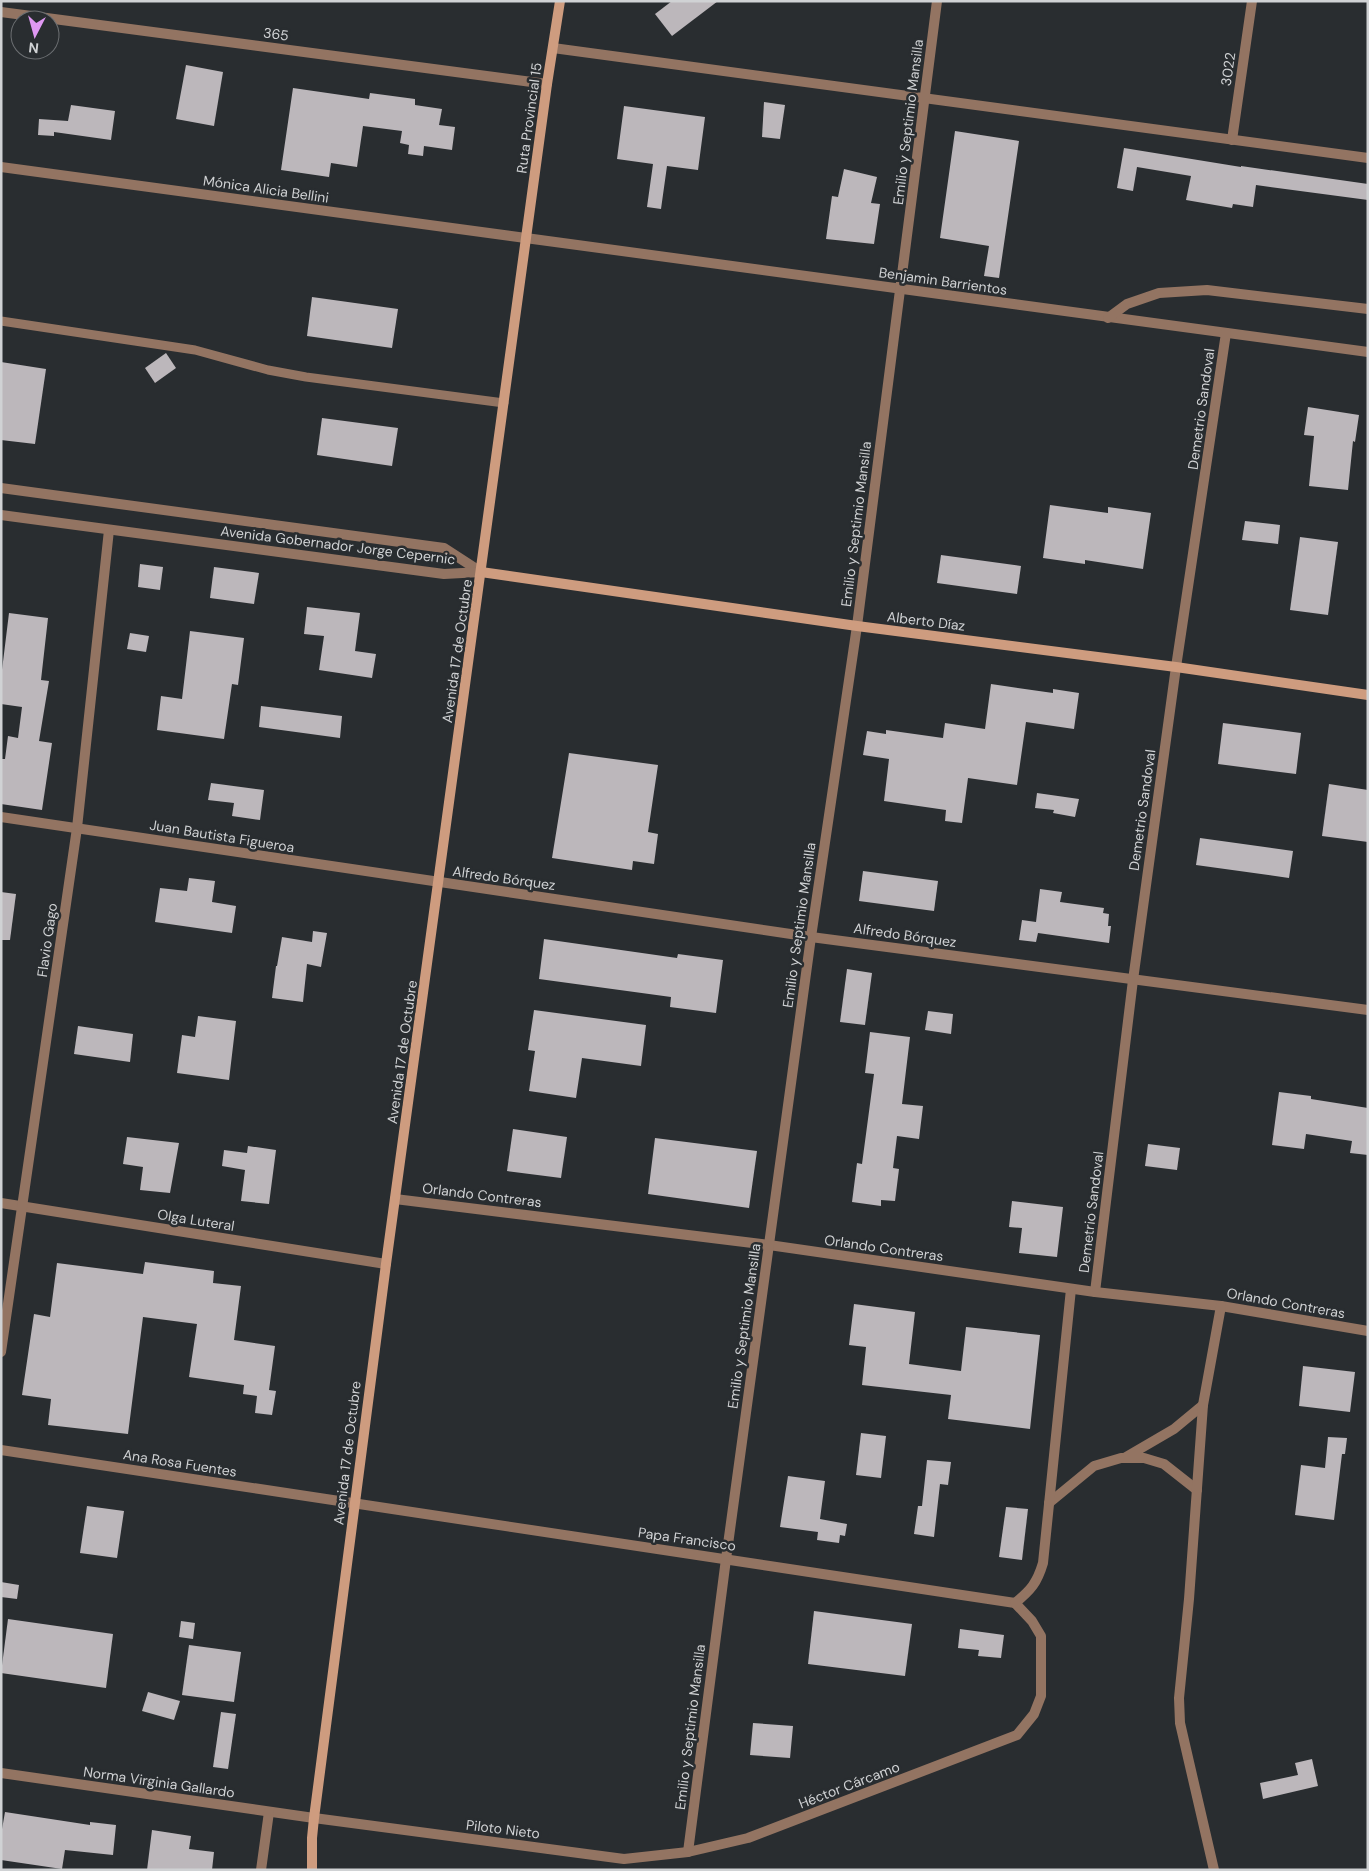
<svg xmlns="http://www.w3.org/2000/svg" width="1369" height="1871" viewBox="0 0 1369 1871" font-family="'DM Sans',sans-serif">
<rect width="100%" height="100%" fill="#292d30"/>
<g fill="#bcb7bb">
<path d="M672,1H718L672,36L655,14Z"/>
<path d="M186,65L223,72L214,126L176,119Z"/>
<path d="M293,88L369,99L370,93L415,99V105L442,109L439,125L455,127L452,150L424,146L423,156L408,154L409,145L400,143L402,131L363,126L357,167L331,163L329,177L281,170Z"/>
<path d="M764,102L785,105L780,139L762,137Z"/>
<path d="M71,105L115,111L111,140L54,132V136L38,135L39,119L68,121Z"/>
<path d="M624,106L705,117L698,170L667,166L661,209L647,207L653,164L617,159Z"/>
<path d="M955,131L1019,141L999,278L984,276L989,246L940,238Z"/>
<path d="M1124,148L1241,167V166L1368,184V200L1256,185L1253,207L1233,204L1232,208L1186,200L1191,176L1137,167L1133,191L1117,188Z"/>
<path d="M844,169L877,177L871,203L880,204L874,244L826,239L832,196L838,197Z"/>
<path d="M312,297L398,309L392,348L307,336Z"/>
<path d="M166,353L176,368L155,383L145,368Z"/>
<path d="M1,362L46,369L35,444L1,440Z"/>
<path d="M1308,407L1359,415L1355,442L1353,441L1348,490L1309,486L1314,436L1304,435Z"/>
<path d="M322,418L398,428L392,466L317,455Z"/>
<path d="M1050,505L1108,513V507L1151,513L1143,569L1085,560V564L1043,558Z"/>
<path d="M1245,521L1280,525L1278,544L1242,540Z"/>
<path d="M1300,537L1338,542L1328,615L1290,610Z"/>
<path d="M941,555L1021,566L1017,594L937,583Z"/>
<path d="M140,564L163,567L160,590L138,587Z"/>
<path d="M214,567L259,573L254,604L210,598Z"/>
<path d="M307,607L360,613L355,651L376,654L372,678L319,670L324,636L304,634Z"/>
<path d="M9,613L48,618L41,680L49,681L39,741L52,743L42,810L1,804V759H5L8,736L18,738L22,707L1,704V678Z"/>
<path d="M190,631L244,638L238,685L232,684L224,739L157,730L161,696L182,699Z"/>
<path d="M130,633L149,636L146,652L127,649Z"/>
<path d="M991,684L1053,693V689L1079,693L1074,729L1026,722L1017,785L968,778L962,823L945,821L946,810L884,801L889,759L863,755L867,731L886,734V730L943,738L945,723L985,729Z"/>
<path d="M261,706L342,716L340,738L259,727Z"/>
<path d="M1223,723L1301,733L1296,774L1218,764Z"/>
<path d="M569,753L658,765L648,832L658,834L654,864L633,861L632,870L552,858Z"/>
<path d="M211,783L264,790L260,820L232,816L234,803L208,800Z"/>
<path d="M1329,784L1368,790V842L1322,836Z"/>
<path d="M1037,793L1079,799L1075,817L1053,813L1054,810L1035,808Z"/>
<path d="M1200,838L1293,851L1289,878L1196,865Z"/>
<path d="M863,871L938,881L934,911L859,901Z"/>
<path d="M189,878L215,881L212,902L236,906L232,933L155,922L160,888L187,891Z"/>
<path d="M1040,889L1062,892L1060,902L1104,908L1103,913L1109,914L1108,926H1111L1109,943L1038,933L1036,942L1019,940L1022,920L1036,922Z"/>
<path d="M1,892L16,894L10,940H1Z"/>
<path d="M313,931L327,933L321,967L307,964L303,1002L272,998L276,966H277L282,937L312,942Z"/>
<path d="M544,939L677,958L678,954L723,960L716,1013L670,1007L671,997L539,979Z"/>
<path d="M847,969L872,973L865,1025L840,1022Z"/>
<path d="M534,1010L646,1025L641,1066L582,1058L576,1098L529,1091L535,1051L528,1050Z"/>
<path d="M928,1011L953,1014L951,1034L925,1030Z"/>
<path d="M198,1016L236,1021L229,1080L177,1073L182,1035L195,1037Z"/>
<path d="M78,1026L133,1034L130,1062L74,1054Z"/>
<path d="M870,1032L910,1037L902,1104L923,1106L919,1139L897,1136L893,1168L899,1169L895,1201L881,1200V1206L852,1202L857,1163L862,1164L874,1074L865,1073Z"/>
<path d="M1279,1092L1311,1096V1099L1368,1108V1155L1350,1153L1352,1141L1306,1134L1304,1149L1272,1145Z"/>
<path d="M513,1129L567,1137L561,1178L507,1171Z"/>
<path d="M127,1137L179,1143L170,1193L140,1190L143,1167L123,1164Z"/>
<path d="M655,1138L757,1151L749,1208L648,1194Z"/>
<path d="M1148,1144L1180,1148L1177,1170L1145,1166Z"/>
<path d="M248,1146L276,1150L269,1204L241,1201L245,1170L222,1166L224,1150L247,1153Z"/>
<path d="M1012,1201L1063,1207L1057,1257L1019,1253L1022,1228L1009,1227Z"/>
<path d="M145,1262L214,1271L213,1283L241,1286L234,1340L275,1346L269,1390L276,1391L272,1415L255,1413L257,1396L243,1394L244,1385L189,1377L197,1324L143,1317L128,1434L48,1425L51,1399L22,1395L34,1314L50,1317L57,1263L143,1274Z"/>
<path d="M854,1304L915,1312L909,1364L961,1371L966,1327L1040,1335L1030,1429L948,1419L951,1395L862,1385L866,1347L849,1345Z"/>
<path d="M1303,1366L1355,1372L1350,1412L1299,1406Z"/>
<path d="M861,1433L886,1436L881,1478L856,1475Z"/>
<path d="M1328,1437L1347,1438L1345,1454H1342L1334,1520L1295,1515L1301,1465L1325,1468Z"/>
<path d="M927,1460L951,1462L948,1485L940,1484L934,1537L914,1534L918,1506H922Z"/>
<path d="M788,1476L825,1481L820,1519L847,1524L845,1536L840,1535L839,1543L817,1540L818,1532L780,1527Z"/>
<path d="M87,1506L124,1511L117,1558L80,1553Z"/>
<path d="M1006,1507L1028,1509L1022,1560L999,1557Z"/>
<path d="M1,1582L19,1585L17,1599L1,1597Z"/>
<path d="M814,1611L912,1624L905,1676L808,1664Z"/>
<path d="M8,1619L113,1634L106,1688L1,1673Z"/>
<path d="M181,1621L195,1623L193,1639L179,1637Z"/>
<path d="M960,1629L1004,1635L1001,1658L978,1656L979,1650L958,1648Z"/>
<path d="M189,1645L241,1652L234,1702L182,1695Z"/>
<path d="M148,1692L180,1701L174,1720L142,1711Z"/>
<path d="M221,1712L236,1714L228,1769L213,1767Z"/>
<path d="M753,1723L793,1726L790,1758L750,1755Z"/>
<path d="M1312,1759L1318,1786L1263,1799L1260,1783L1298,1775L1295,1763Z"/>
<path d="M5,1812L90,1825V1822L116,1825L113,1855L65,1850L62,1869L1,1860V1835Z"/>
<path d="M152,1830L191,1836L189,1849L214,1852L212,1870H147Z"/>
</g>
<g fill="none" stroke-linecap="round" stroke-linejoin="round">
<path stroke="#937462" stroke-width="9" d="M1,321L195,350L268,370L306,377L504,403"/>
<g stroke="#937462" stroke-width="10">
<path d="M1,12L547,84"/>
<path d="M553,48L1368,158"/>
<path d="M1232,140L1252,1"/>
<path d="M1,167L1368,352"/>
<path d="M1108,318L1127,304L1159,293L1207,290L1368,309"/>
<path d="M1,488L444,548L481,572"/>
<path d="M1,515L444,574L481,572"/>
<path d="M1,817L811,937L1368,1010"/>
<path d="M395,1199L769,1245L1095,1292L1221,1306L1368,1331"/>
<path d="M1,1203L386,1264"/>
<path d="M1095,1292L1133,980L1176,667L1226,333"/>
<path d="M1,1352L77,828L109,530"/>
<path d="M1,1450L1015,1603"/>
<path d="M1126,1457L1174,1429L1203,1405"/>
<path d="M1049,1503L1094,1466L1121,1458H1144L1164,1464L1197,1490"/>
<path d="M1,1773L314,1818L624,1859L688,1852L748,1838L1017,1735L1034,1714L1041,1696V1636L1032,1621L1015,1603C1031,1590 1037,1583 1043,1563L1071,1289"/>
<path d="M688,1852L726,1559L811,937L857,626L937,1"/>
<path d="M261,1870L269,1812"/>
<path d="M1214,1870L1180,1723L1179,1698L1189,1599L1203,1405L1221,1306"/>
</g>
<g stroke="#ce9c7f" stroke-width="10">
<path d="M481,572L857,626L1176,667L1368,695"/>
<path d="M312,1870V1838L314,1818L386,1264L547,84L560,1"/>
</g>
</g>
<g text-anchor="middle" stroke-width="5" stroke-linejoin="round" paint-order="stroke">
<g font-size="14" fill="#d0d2d4" stroke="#292d30">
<text transform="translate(276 34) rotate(8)" y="5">365</text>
<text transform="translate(1228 69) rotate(-82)" y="5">3022</text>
<text transform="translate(529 118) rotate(-82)" y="5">Ruta Provincial 15</text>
<text transform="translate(908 122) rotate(-83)" y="5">Emilio y Septimio Mansilla</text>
<text transform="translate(266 189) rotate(8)" y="5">Mónica Alicia Bellini</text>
<text transform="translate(943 281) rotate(8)" y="5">Benjamin Barrientos</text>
<text transform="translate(1201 409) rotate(-82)" y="5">Demetrio Sandoval</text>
<text transform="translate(856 524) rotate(-83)" y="5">Emilio y Septimio Mansilla</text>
<text transform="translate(338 545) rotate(7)" y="5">Avenida Gobernador Jorge Cepernic</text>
<text transform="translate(926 621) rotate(7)" y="5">Alberto Díaz</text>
<text transform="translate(457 651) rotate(-82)" y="5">Avenida 17 de Octubre</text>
<text transform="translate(1142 810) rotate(-82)" y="5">Demetrio Sandoval</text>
<text transform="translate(222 836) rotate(9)" y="5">Juan Bautista Figueroa</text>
<text transform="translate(504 878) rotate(8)" y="5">Alfredo Bórquez</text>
<text transform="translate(799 925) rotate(-82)" y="5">Emilio y Septimio Mansilla</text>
<text transform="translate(905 935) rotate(8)" y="5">Alfredo Bórquez</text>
<text transform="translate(47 940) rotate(-82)" y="5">Flavio Gago</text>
<text transform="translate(402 1052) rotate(-82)" y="5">Avenida 17 de Octubre</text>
<text transform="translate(482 1195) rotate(7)" y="5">Orlando Contreras</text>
<text transform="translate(1091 1212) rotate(-83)" y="5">Demetrio Sandoval</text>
<text transform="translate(196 1220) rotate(9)" y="5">Olga Luteral</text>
<text transform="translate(884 1248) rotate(8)" y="5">Orlando Contreras</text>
<text transform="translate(1286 1303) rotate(10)" y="5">Orlando Contreras</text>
<text transform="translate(744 1326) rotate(-82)" y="5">Emilio y Septimio Mansilla</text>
<text transform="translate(347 1453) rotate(-83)" y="5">Avenida 17 de Octubre</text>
<text transform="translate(180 1463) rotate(9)" y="5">Ana Rosa Fuentes</text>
<text transform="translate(687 1539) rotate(8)" y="5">Papa Francisco</text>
<text transform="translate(690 1727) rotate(-83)" y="5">Emilio y Septimio Mansilla</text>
<text transform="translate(159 1782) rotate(8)" y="5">Norma Virginia Gallardo</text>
<text transform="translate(849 1785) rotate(-21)" y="5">Héctor Cárcamo</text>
<text transform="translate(503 1829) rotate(7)" y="5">Piloto Nieto</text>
</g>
</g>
<rect width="1369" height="1871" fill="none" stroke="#d0d2d4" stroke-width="5"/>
<g transform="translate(35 35) rotate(186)"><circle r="24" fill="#292d30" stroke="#6c6f72"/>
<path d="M0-4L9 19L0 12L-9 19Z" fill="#df98f2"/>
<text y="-8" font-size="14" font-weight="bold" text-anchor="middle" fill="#d0d2d4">N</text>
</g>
</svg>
